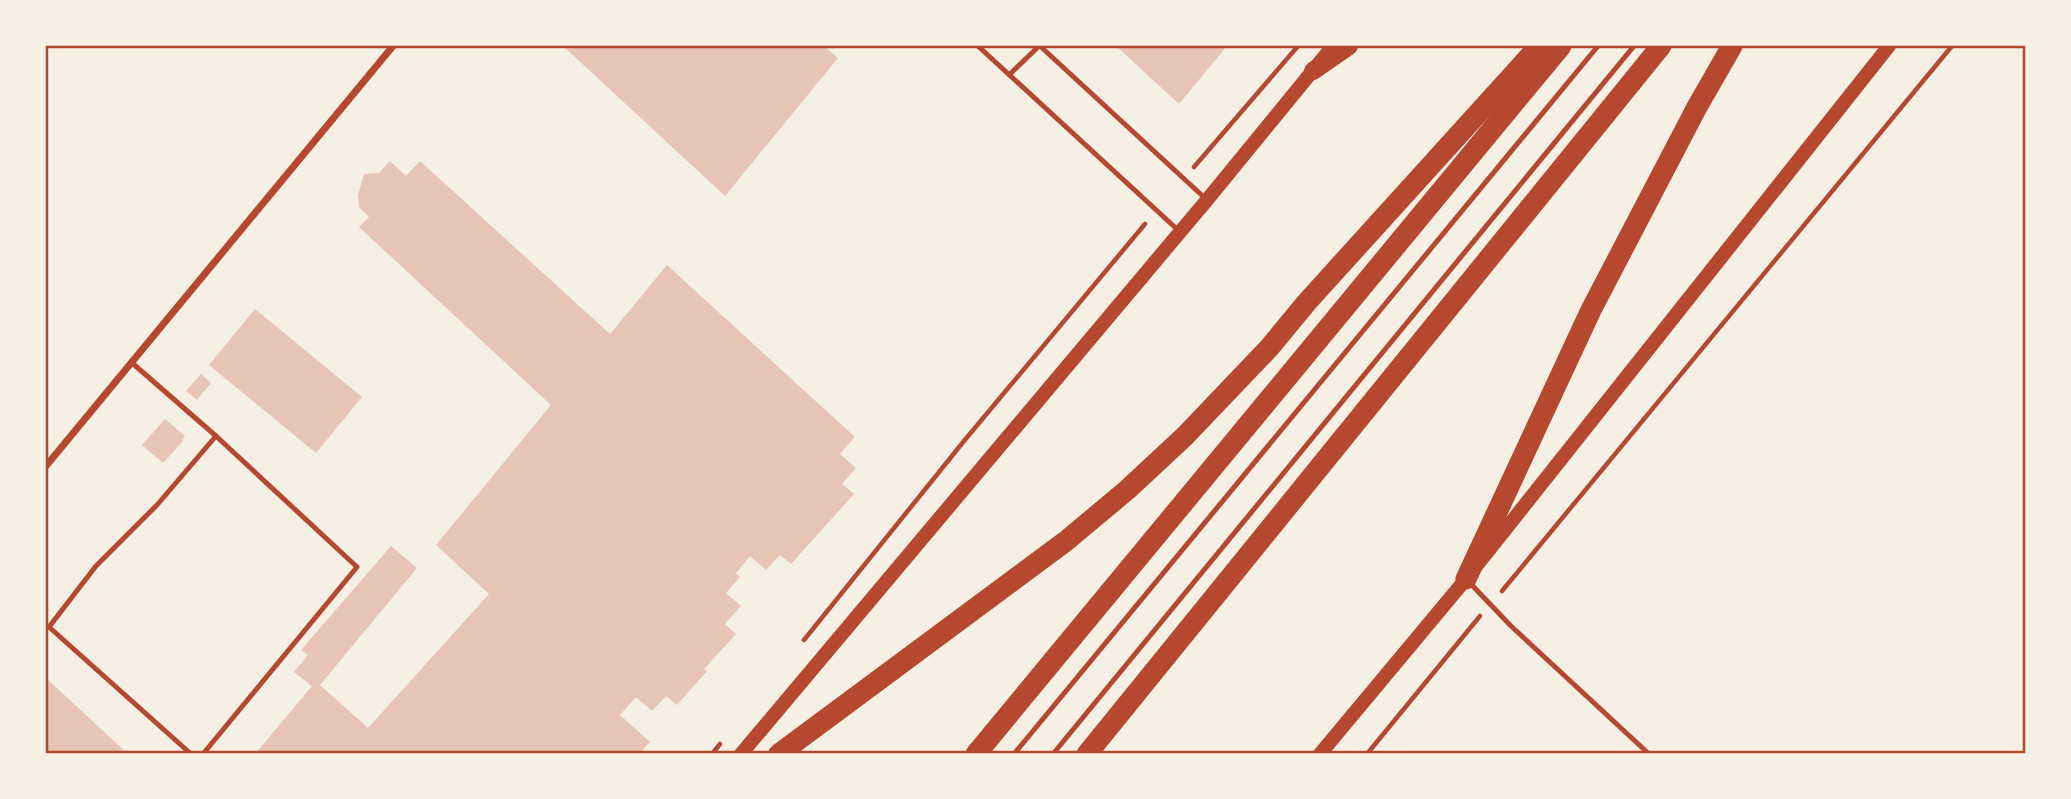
<svg xmlns="http://www.w3.org/2000/svg" width="2071" height="799" viewBox="0 0 2071 799" font-family="Merriweather,serif">
<rect width="100%" height="100%" fill="#f6efe4"/>
<g fill="#e6c5b7">
<path d="M563,46H824L838,58L725,196Z"/>
<path d="M1116,46H1227L1179,104Z"/>
<path d="M390,161L406,176L420,161L610,334L667,265L855,437L840,454L856,468L842,484L854,494L791,564L780,555L766,570L750,556L736,573L740,577L726,593L741,606L725,624L736,634L704,669L707,671L677,705L666,696L652,711L636,697L620,715L650,742L639,754H255L312,686L294,672L308,655L301,650L391,546L417,568L320,685L368,728L489,594L436,545L551,405L359,227L369,217L359,207L358,195L364,174L379,173Z"/>
<path d="M255,309L362,397L316,453L209,365Z"/>
<path d="M201,374L211,383L197,400L186,391Z"/>
<path d="M165,419L185,436L182,440L183,441L163,463L142,445Z"/>
<path d="M46,678L128,754H46Z"/>
</g>
<g fill="none" stroke-linecap="round" stroke-linejoin="round">
<g stroke="#b5482f" stroke-width="4.5">
<path d="M1194,167L1298,46"/>
<path d="M1502,591L1952,46"/>
<path d="M804,640L964,441L1145,224"/>
<path d="M712,754L720,744"/>
<path d="M1367,754L1480,616"/>
</g>
<g stroke="#b5482f" stroke-width="5">
<path d="M978,46L1179,231"/>
<path d="M1040,46L1207,200"/>
<path d="M1010,74L1039,46"/>
<path d="M131,362L216,436L357,567L203,754"/>
<path d="M1468,581L1511,626L1649,754"/>
<path d="M191,754L49,627L96,566L157,505L216,436"/>
<path d="M1014,754L1598,46"/>
<path d="M1053,754L1634,46"/>
</g>
<path stroke="#b5482f" stroke-width="7" d="M46,466L393,46"/>
<g stroke="#b5482f" stroke-width="14">
<path d="M741,754L1207,200L1333,46"/>
<path d="M1320,754L1466,579L1889,46"/>
</g>
<path stroke="#b5482f" stroke-width="18" d="M1313,71L1349,46"/>
<g stroke="#b5482f" stroke-width="21">
<path d="M1466,579L1591,310L1697,107L1732,46"/>
<path d="M779,754L1066,541L1127,490L1185,436L1269,348L1307,302L1539,46"/>
<path d="M976,754L1561,46"/>
<path d="M1087,754L1661,46"/>
</g>
</g>
<rect width="2071" height="799" fill="none" stroke="#f6efe4" stroke-width="94"/>
<rect x="47" y="47" width="1977" height="705" fill="none" stroke="#b5482f" stroke-width="2.5"/>
</svg>
